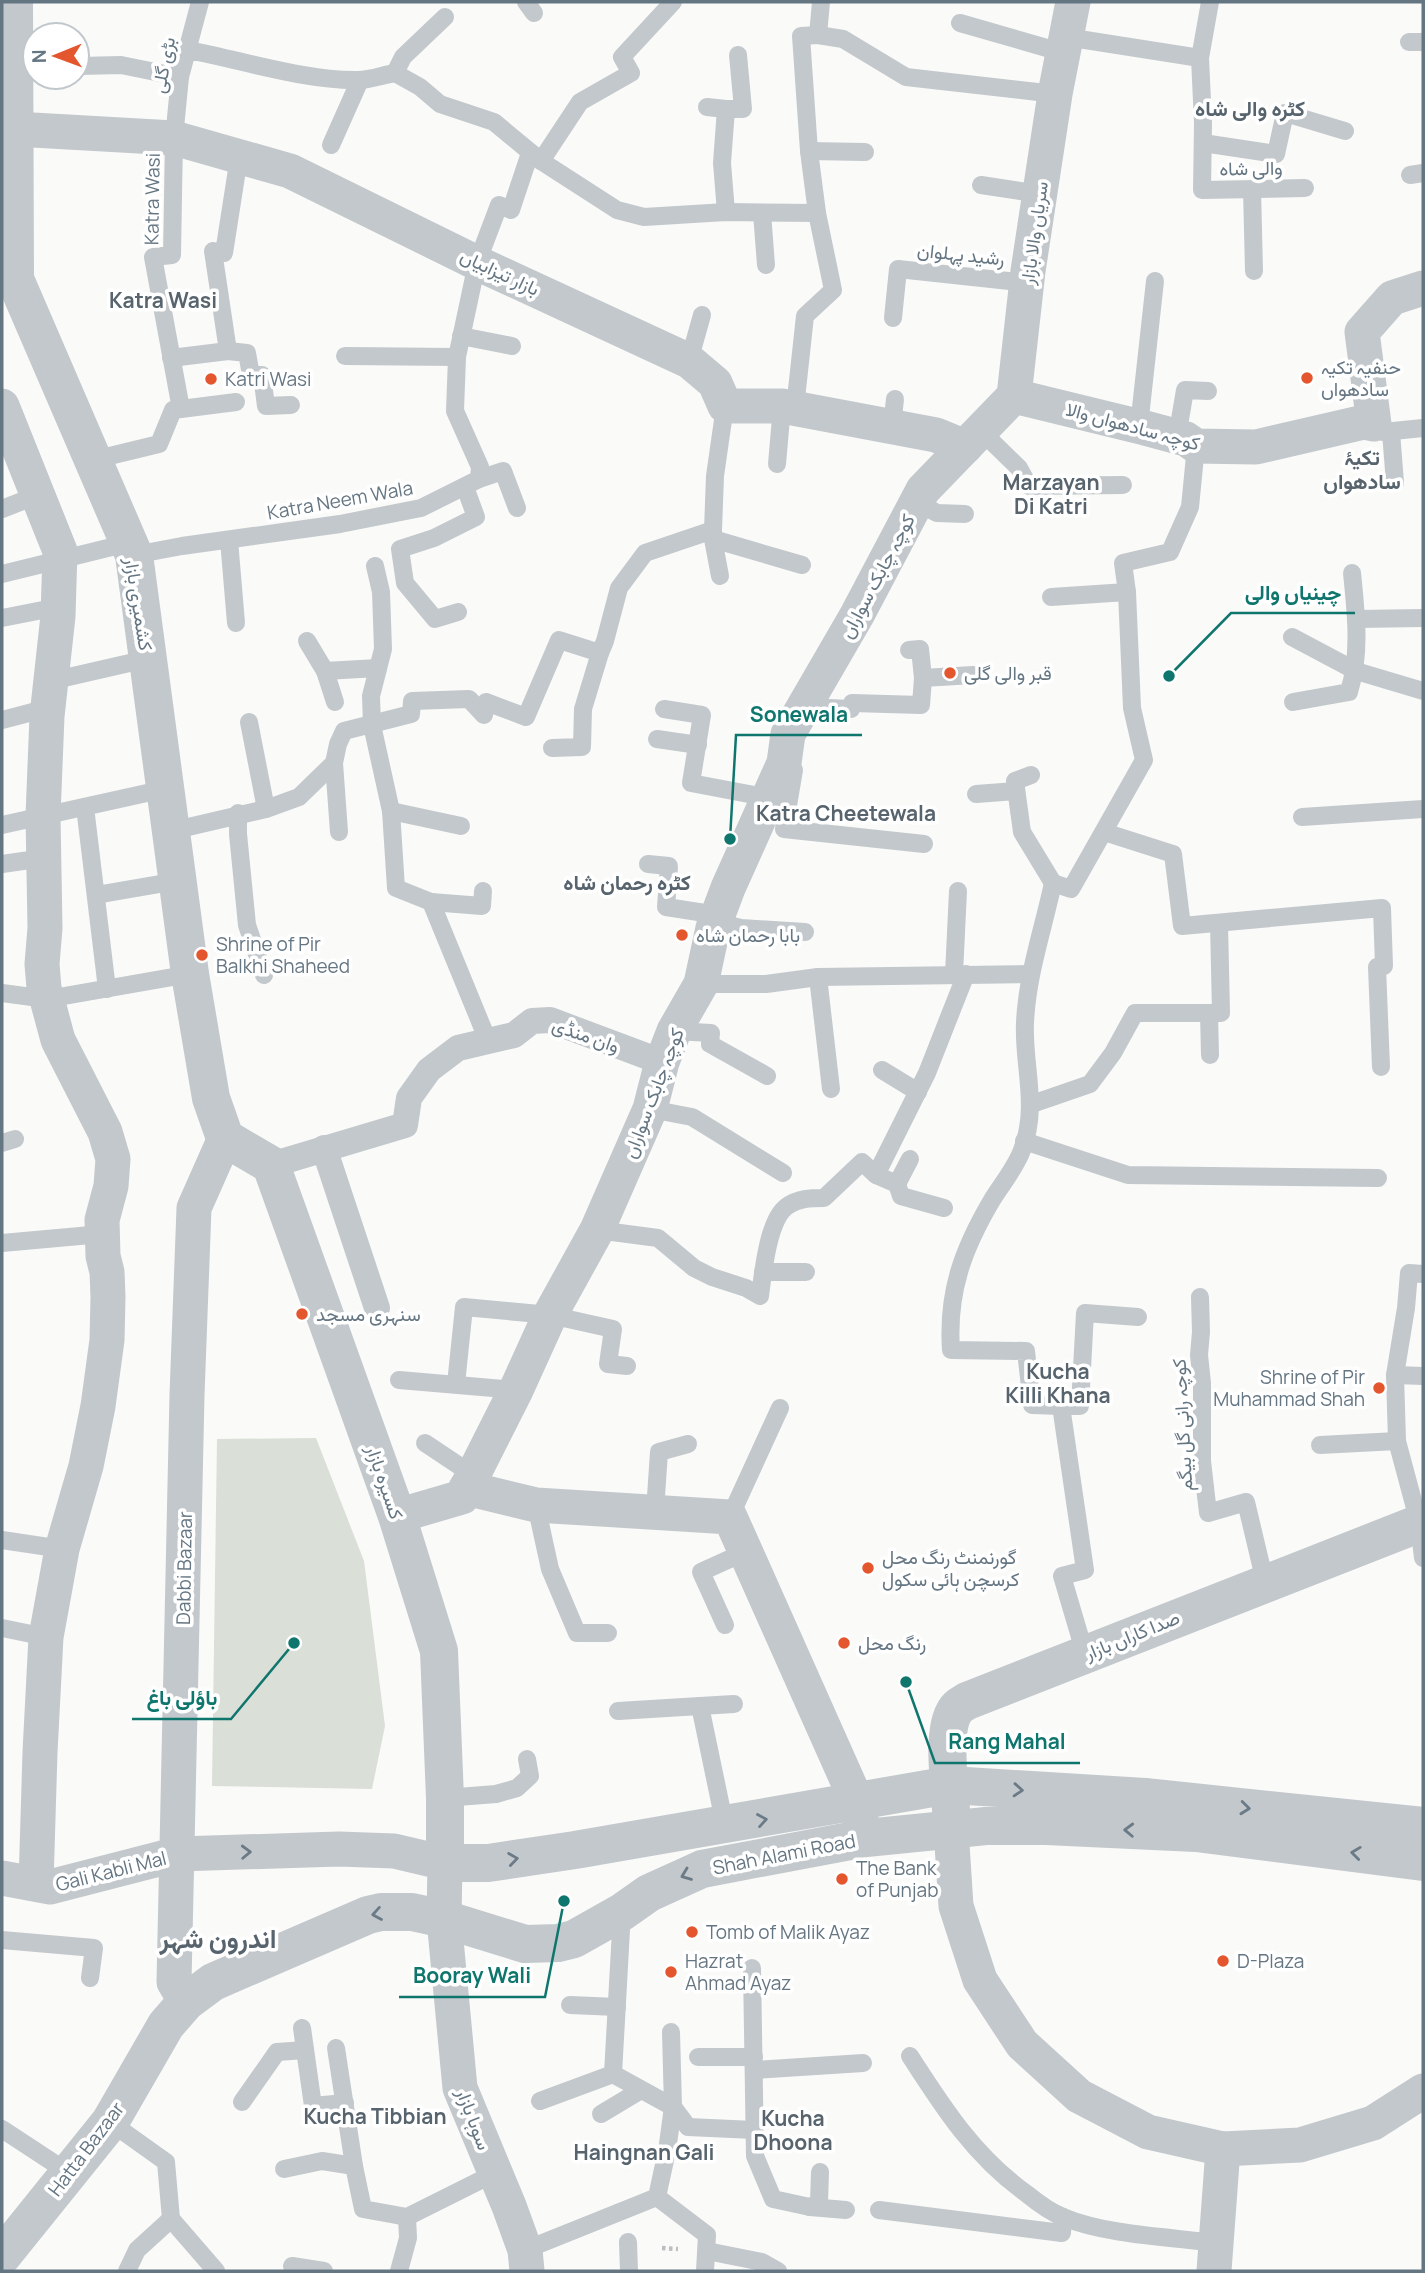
<svg xmlns="http://www.w3.org/2000/svg" width="1425" height="2273" viewBox="0 0 1425 2273" font-family="Manrope,Vazirmatn,sans-serif">
<rect width="100%" height="100%" fill="#fafaf8"/>
<path fill="#dadfd7" d="M316,1438L364,1561L385,1726L372,1789L212,1786L217,1439Z"/>
<g fill="none" stroke-linecap="round" stroke-linejoin="round">
<path stroke="#bbbfc2" stroke-width="4.5" stroke-dasharray="3.5 3.5" stroke-linecap="butt" d="M662,2248L678,2249"/>
<g stroke="#c3c8cc" stroke-width="18">
<path d="M526,2L534,13"/>
<path d="M960,23L1064,53"/>
<path d="M818,35L843,39L906,77L1055,94"/>
<path d="M1066,37L1200,58L1210,2"/>
<path d="M1409,42H1423"/>
<path d="M185,52H198C247,62 309,81 358,80C370,80 383,75 395,73L420,87L440,104L494,122L541,161L617,210L644,217L726,212L817,213"/>
<path d="M1200,58L1203,123L1202,190L1305,188"/>
<path d="M79,66L121,65L180,77"/>
<path d="M395,73L403,57L445,17"/>
<path d="M707,107L726,109"/>
<path d="M1203,143L1276,154L1285,113L1345,131"/>
<path d="M331,145L360,80"/>
<path d="M809,151L865,152"/>
<path d="M541,161L580,102L631,73L622,57L673,2"/>
<path d="M1410,175L1423,173"/>
<path d="M981,185L1040,194"/>
<path d="M1252,189L1254,271"/>
<path d="M726,212L722,163L726,109H743L738,55"/>
<path d="M762,213L766,265"/>
<path d="M893,318L898,269L1027,283"/>
<path d="M461,336L512,346"/>
<path d="M228,351L213,251L224,253L239,157"/>
<path d="M345,356L457,357"/>
<path d="M171,358L228,351L247,353L251,375H262L266,406L291,405"/>
<path d="M689,361L702,315"/>
<path d="M795,408L805,316L833,290L817,213L809,151L801,36L818,35L821,2"/>
<path d="M181,409L153,257L172,255L174,138L180,77L200,2"/>
<path d="M1374,424L1383,432L1423,428"/>
<path d="M1139,426L1155,281"/>
<path d="M892,427L895,399"/>
<path d="M981,431L1019,468L1029,486L1123,485"/>
<path d="M1391,432L1395,483"/>
<path d="M1177,437L1185,390L1208,391"/>
<path d="M93,460L159,444L173,410L236,402"/>
<path d="M777,464L782,406"/>
<path d="M479,479L503,471L517,508"/>
<path d="M916,502L937,513L965,514"/>
<path d="M2,509L38,495"/>
<path d="M713,530V539L720,576"/>
<path d="M713,539L802,565"/>
<path d="M229,540L236,623"/>
<path d="M134,555L182,546L340,524L421,508L479,479L480,467L455,411L457,357L477,263L499,205L511,210L530,153"/>
<path d="M375,566L381,592L383,649L371,696L372,725L391,811L396,888L431,902L488,1041"/>
<path d="M2,574L128,543"/>
<path d="M1051,597L1127,592"/>
<path d="M458,612L435,619L405,583L400,549L434,538L476,517L465,487"/>
<path d="M2,618L58,607"/>
<path d="M1357,619L1423,618"/>
<path d="M1292,637L1356,671L1423,691"/>
<path d="M307,641L325,671L335,702"/>
<path d="M325,671L378,668"/>
<path d="M923,678L973,675"/>
<path d="M51,681L147,659"/>
<path d="M1293,702L1349,692C1361,653 1356,613 1352,573"/>
<path d="M805,707L851,709L852,703L921,705L923,678L920,649L909,650"/>
<path d="M664,709L702,715L691,783L770,798"/>
<path d="M2,720L48,708"/>
<path d="M249,722L266,809"/>
<path d="M657,739L698,745"/>
<path d="M552,748L582,747L583,709L600,653"/>
<path d="M334,763L339,832"/>
<path d="M794,770L784,829L924,844"/>
<path d="M1031,775L1015,781L1022,832L1053,883"/>
<path d="M976,794L1016,791"/>
<path d="M85,807L107,989"/>
<path d="M391,811L461,826"/>
<path d="M238,813V834L247,925L264,975"/>
<path d="M1302,817L1423,809"/>
<path d="M2,825L165,789"/>
<path d="M171,831L266,809L299,797L334,763L338,744L344,731L411,714L412,701L469,699L484,715L486,702L526,717L559,640L600,653L605,641L619,588L645,553L713,530L715,476L725,406"/>
<path d="M1104,832L1173,854L1182,926L1382,908L1384,966L1377,967L1381,1067"/>
<path d="M2,864L44,858"/>
<path d="M648,864L669,866L666,907L718,915"/>
<path d="M96,895L177,881"/>
<path d="M431,902L482,906L483,891"/>
<path d="M716,922L741,928L805,932"/>
<path d="M954,974L958,891"/>
<path d="M818,977L831,1089"/>
<path d="M701,984H766L818,977L1030,974"/>
<path d="M2,993L47,999L190,974"/>
<path d="M1209,1013L1210,1055"/>
<path d="M674,1031L711,1033L710,1044L767,1076"/>
<path d="M882,1070L918,1092"/>
<path d="M1032,1104L1090,1084L1113,1053L1135,1013H1221L1219,923"/>
<path d="M650,1109L692,1117L783,1173"/>
<path d="M1024,1141L1128,1175L1378,1178"/>
<path d="M2,1143L15,1139"/>
<path d="M876,1175L897,1184L901,1196L944,1208"/>
<path d="M897,1184L910,1159"/>
<path d="M597,1230L658,1238L694,1268L712,1277L746,1288L760,1296C763,1273 768,1221 786,1207C798,1198 811,1198 824,1198L862,1162L876,1175L927,1073L966,974"/>
<path d="M2,1243L102,1234"/>
<path d="M763,1272H806"/>
<path d="M1423,1274L1409,1273L1406,1308L1395,1375L1397,1441L1419,1523L1423,1558"/>
<path d="M1200,1297L1201,1332L1199,1355L1202,1383V1461L1208,1513L1246,1502L1265,1582"/>
<path d="M1395,1375L1423,1376"/>
<path d="M399,1380L516,1390"/>
<path d="M456,1384L464,1307L550,1315L613,1329L608,1364L627,1366"/>
<path d="M1061,1406L1032,1405L1026,1351L951,1350C947,1292 963,1249 992,1200C1002,1184 1016,1167 1022,1150C1039,1106 1023,1066 1025,1023C1027,975 1043,930 1053,883L1071,889L1144,760L1132,708L1127,592L1123,563L1170,552L1190,507L1196,446"/>
<path d="M425,1443L473,1475"/>
<path d="M1320,1445L1397,1441"/>
<path d="M536,1505L550,1569L577,1633H608"/>
<path d="M655,1511L659,1452L688,1444"/>
<path d="M730,1517L780,1408"/>
<path d="M2,1540L62,1549"/>
<path d="M725,1625L701,1572L745,1552"/>
<path d="M2,1628L46,1637"/>
<path d="M1085,1654L1062,1576L1085,1570L1061,1406H1080L1085,1313L1138,1317"/>
<path d="M700,1706L734,1704"/>
<path d="M618,1711L700,1706L725,1826"/>
<path d="M445,1798L496,1794L517,1788L530,1776L527,1759"/>
<path d="M622,1912L613,2074L673,2107L688,2127L754,2130"/>
<path d="M2,1940L94,1948L90,1978"/>
<path d="M752,1968L755,2156L773,2199L810,2207L846,2210"/>
<path d="M570,2005L617,2007"/>
<path d="M302,2028L313,2106L345,2103"/>
<path d="M336,2048L354,2166"/>
<path d="M910,2056C944,2109 975,2157 1027,2194C1038,2203 1050,2212 1063,2217C1106,2235 1169,2237 1216,2243"/>
<path d="M698,2057H754"/>
<path d="M754,2070L863,2063"/>
<path d="M540,2101L613,2074"/>
<path d="M242,2102L277,2052L305,2050"/>
<path d="M601,2114L641,2090"/>
<path d="M110,2122L166,2162L171,2219L216,2271"/>
<path d="M2,2129L69,2173"/>
<path d="M284,2169L322,2161L354,2166L363,2209L407,2217L495,2173"/>
<path d="M657,2197L707,2235L705,2271"/>
<path d="M810,2207L819,2203L820,2172"/>
<path d="M879,2210L1062,2233L1063,2217"/>
<path d="M628,2242L629,2271"/>
<path d="M525,2250L657,2197L667,2151L673,2107L671,2032"/>
<path d="M707,2251L762,2262L778,2271"/>
<path d="M292,2266L324,2271"/>
<path d="M127,2271L137,2250L171,2219"/>
<path d="M399,2271L408,2238L407,2217"/>
</g>
<g stroke="#c3c8cc" stroke-width="26">
<path d="M324,1148L377,1308"/>
<path d="M271,1165L405,1125L409,1098L429,1070L458,1048L514,1035L532,1021L550,1020L662,1062"/>
</g>
<g stroke="#c3c8cc" stroke-width="35">
<path d="M15,129L174,138L290,171L477,263L689,361L715,383L725,406H782L936,435L965,447"/>
<path d="M1014,396L1145,428L1186,439L1196,446L1256,447L1364,422L1374,424L1362,332L1392,298L1423,288"/>
<path d="M2,406L60,551L58,616L47,716L43,816L45,928L42,964L44,988L58,1040L105,1132L113,1159L111,1186L102,1220L103,1256L107,1272L108,1297L107,1340L98,1406L86,1466L62,1549L46,1637L40,1752L36,1884"/>
<path d="M466,1488L536,1505L730,1517L857,1802L863,1829"/>
<path d="M397,1516L462,1497L516,1390L550,1315L597,1230L650,1109L662,1062L674,1031L701,984L713,928L728,888L784,763L788,734L857,615L923,490L1014,396L1028,271L1055,94L1073,2"/>
<path d="M951,1829L956,1906L980,1980L1022,2044L1079,2096L1148,2132L1223,2149L1300,2145L1373,2123L1423,2091"/>
<path d="M2,1878L50,1887L178,1854L339,1849L394,1851L445,1863L444,1919L460,2088L509,2206L525,2250L527,2271"/>
<path d="M186,2002L174,1982L187,1395L194,1208L225,1138"/>
<path d="M1214,2271L1223,2149"/>
</g>
<g stroke="#c3c8cc" stroke-width="38">
<path d="M14,2L15,279L134,555L190,974L211,1098L225,1138L271,1165L397,1516L439,1651L445,1798V1863H488L575,1850L950,1785L1145,1797L1423,1826"/>
<path d="M951,1810C950,1786 940,1725 958,1707C961,1704 964,1703 967,1701L1423,1522"/>
<path d="M2,2256L110,2122L166,2025L186,2002L213,1982L368,1915L381,1912H412L444,1919L525,1944L558,1943L574,1939L622,1912L649,1893L702,1869L866,1838L986,1826H1046L1196,1833L1423,1862"/>
</g>
</g>
<defs><path id="oneway-chevron" d="M-2-3.5L2.5 0L-2 3.5" fill="none" stroke-width="1.6" stroke-linecap="round" stroke-linejoin="round" transform="scale(1.75)"/></defs>
<g stroke="#6a7a87">
<use href="#oneway-chevron" transform="translate(1018 1790) rotate(4)"/>
<use href="#oneway-chevron" transform="translate(1245 1808) rotate(6)"/>
<use href="#oneway-chevron" transform="translate(762 1820) rotate(-10)"/>
<use href="#oneway-chevron" transform="translate(1129 1830) rotate(-178)"/>
<use href="#oneway-chevron" transform="translate(246 1852) rotate(-2)"/>
<use href="#oneway-chevron" transform="translate(1356 1853) rotate(-173)"/>
<use href="#oneway-chevron" transform="translate(513 1859) rotate(-8)"/>
<use href="#oneway-chevron" transform="translate(686 1875) rotate(159)"/>
<use href="#oneway-chevron" transform="translate(377 1914) rotate(170)"/>
</g>
<g fill="#e4572e" stroke="#fff" stroke-width="2.5">
<circle cx="1307" cy="378" r="7"/>
<circle cx="211" cy="379" r="7"/>
<circle cx="950" cy="673" r="7"/>
<circle cx="682" cy="935" r="7"/>
<circle cx="202" cy="955" r="7"/>
<circle cx="302" cy="1314" r="7"/>
<circle cx="1379" cy="1388" r="7"/>
<circle cx="868" cy="1568" r="7"/>
<circle cx="844" cy="1643" r="7"/>
<circle cx="842" cy="1879" r="7"/>
<circle cx="692" cy="1932" r="7"/>
<circle cx="1223" cy="1961" r="7"/>
<circle cx="671" cy="1972" r="7"/>
</g>
<g text-anchor="middle" stroke-width="7" stroke-linejoin="round" paint-order="stroke">
<g font-size="19" fill="#657683" stroke="#fff">
<text transform="translate(163 65) rotate(-79)" y="7">بڑی گلی</text>
<text transform="translate(1251 168) rotate(-1)" y="7">والی شاہ</text>
<text transform="translate(152 199) rotate(-89)" y="7">Katra Wasi</text>
<text transform="translate(1034 233) rotate(-82)" y="7">سریاں والا بازار</text>
<text transform="translate(961 254) rotate(6)" y="7">رشید پہلوان</text>
<text transform="translate(500 272) rotate(25)" y="7">بازار تیزابیاں</text>
<text transform="translate(1133 426) rotate(15)" y="7">کوچہ سادھواں والا</text>
<text transform="translate(340 500) rotate(-10)" y="7">Katra Neem Wala</text>
<text transform="translate(877 576) rotate(-62)" y="7">کوچہ چابک سواراں</text>
<text transform="translate(139 604) rotate(81)" y="7">کشمیری بازار</text>
<text transform="translate(586 1035) rotate(19)" y="7">وان منڈی</text>
<text transform="translate(653 1093) rotate(-69)" y="7">کوچہ چابک سواراں</text>
<text transform="translate(1182 1425) rotate(-93)" y="7">کوچہ رانی گل بیگم</text>
<text transform="translate(385 1482) rotate(71)" y="7">کسیرہ بازار</text>
<text transform="translate(184 1568) rotate(-89)" y="7">Dabbi Bazaar</text>
<text transform="translate(1132 1635) rotate(-22)" y="7">صدا کاراں بازار</text>
<text transform="translate(784 1854) rotate(-11)" y="7">Shah Alami Road</text>
<text transform="translate(111 1871) rotate(-14)" y="7">Gali Kabli Mal</text>
<text transform="translate(474 2119) rotate(69)" y="7">سوہا بازار</text>
<text transform="translate(86 2149) rotate(-53)" y="7">Hatta Bazaar</text>
</g>
<g font-size="19" fill="#657683" stroke="#fff" text-anchor="start">
<text x="1321" y="374">حنفیہ تکیہ<tspan x="1321" dy="22">سادھواں</tspan></text>
<text x="225" y="386">Katri Wasi</text>
<text x="964" y="680">قبر والی گلی</text>
<text x="696" y="942">بابا رحمان شاہ</text>
<text x="216" y="951">Shrine of Pir<tspan x="216" dy="22">Balkhi Shaheed</tspan></text>
<text x="316" y="1321">سنہری مسجد</text>
<text x="1365" y="1384" text-anchor="end">Shrine of Pir<tspan x="1365" dy="22">Muhammad Shah</tspan></text>
<text x="882" y="1564">گورنمنٹ رنگ محل<tspan x="882" dy="22">کرسچن ہائی سکول</tspan></text>
<text x="858" y="1650">رنگ محل</text>
<text x="856" y="1875">The Bank<tspan x="856" dy="22">of Punjab</tspan></text>
<text x="706" y="1939">Tomb of Malik Ayaz</text>
<text x="685" y="1968">Hazrat<tspan x="685" dy="22">Ahmad Ayaz</tspan></text>
<text x="1237" y="1968">D-Plaza</text>
</g>
<g font-size="21" font-weight="bold" fill="#57646e" stroke="#fff">
<text x="1250" y="116">کٹرہ والی شاہ</text>
<text x="163" y="308">Katra Wasi</text>
<text x="1362" y="465">تکیۂ<tspan x="1362" dy="24">سادھواں</tspan></text>
<text x="1051" y="490">Marzayan<tspan x="1051" dy="24">Di Katri</tspan></text>
<text x="846" y="821">Katra Cheetewala</text>
<text x="627" y="890">کٹرہ رحمان شاہ</text>
<text x="1058" y="1379">Kucha<tspan x="1058" dy="24">Killi Khana</tspan></text>
<text x="375" y="2124">Kucha Tibbian</text>
<text x="793" y="2126">Kucha<tspan x="793" dy="24">Dhoona</tspan></text>
<text x="644" y="2160">Haingnan Gali</text>
</g>
<g font-size="26" font-weight="bold" fill="#57646e" stroke="#fff">
<text x="218" y="1948">اندرون شہر</text>
</g>
</g>
<path fill="none" stroke="#0f766e" stroke-width="2.5" d="M1169 676L1231 613H1355M730 839L736 735H862M294 1643L231 1719H132M906 1682L935 1763H1080M564 1901L545 1997H399"/>
<g fill="#0f766e" stroke="#fff" stroke-width="2.5">
<circle cx="1169" cy="676" r="7"/>
<circle cx="730" cy="839" r="7"/>
<circle cx="294" cy="1643" r="7"/>
<circle cx="906" cy="1682" r="7"/>
<circle cx="564" cy="1901" r="7"/>
</g>
<g font-size="21" text-anchor="middle" font-weight="bold" fill="#0f766e" stroke="#fff" stroke-width="7" stroke-linejoin="round" paint-order="stroke">
<text x="1293" y="600">چینیاں والی</text>
<text x="799" y="722">Sonewala</text>
<text x="182" y="1705">باؤلی باغ</text>
<text x="1007" y="1749">Rang Mahal</text>
<text x="472" y="1983">Booray Wali</text>
</g>
<rect width="1425" height="2273" fill="none" stroke="#657683" stroke-width="7"/>
<g transform="translate(56 56) rotate(269)"><circle r="33" fill="#ffffff" stroke="#c1c8cd" stroke-width="2"/>
<path d="M0-5L12 26L0 18L-12 26Z" fill="#e4572e"/>
<text y="-10" font-size="19" font-weight="bold" text-anchor="middle" fill="#657683">N</text>
</g>
</svg>
